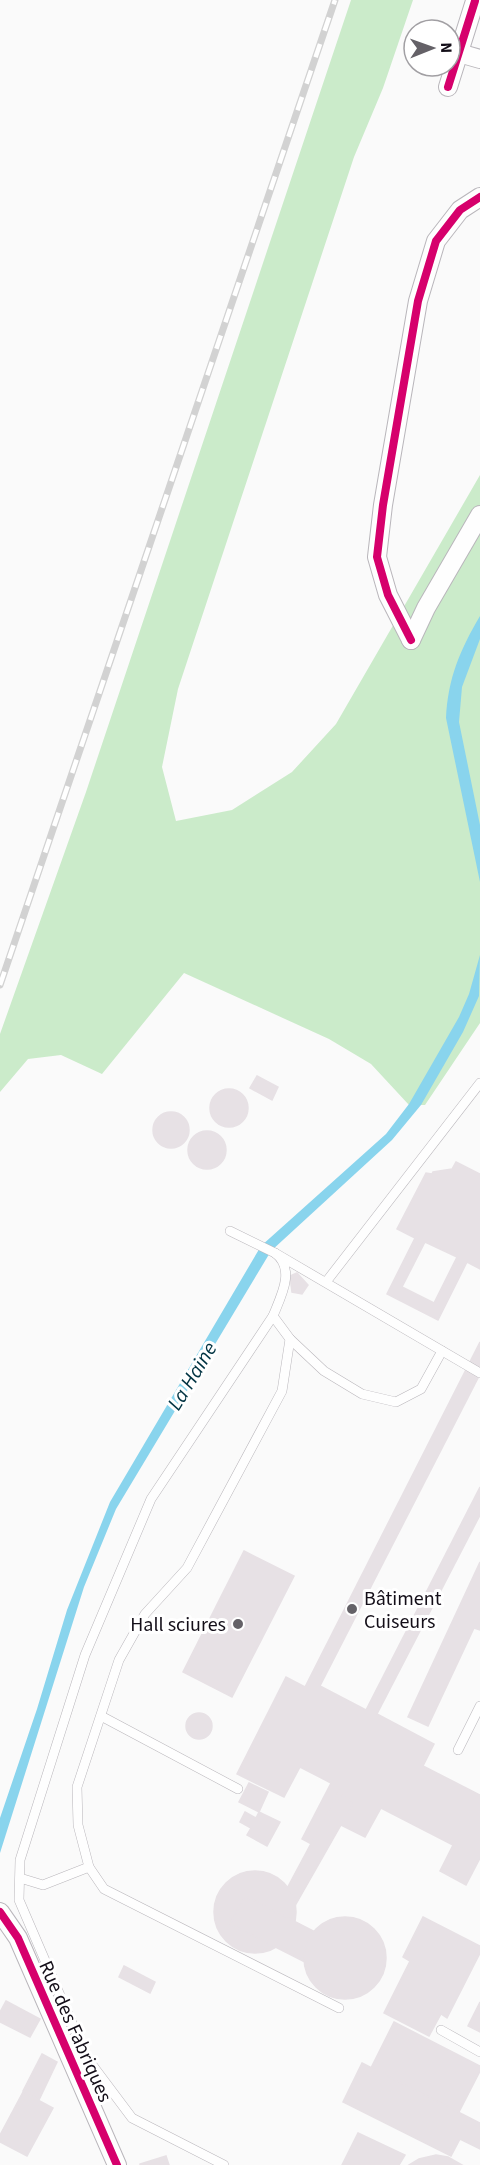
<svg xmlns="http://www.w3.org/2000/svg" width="480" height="2165" viewBox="0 0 480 2165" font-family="'Source Sans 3',sans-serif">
<rect width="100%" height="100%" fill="#fafafa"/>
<path fill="#cbebca" d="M351,0H413L383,88L354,157L178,689L162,767L176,821L232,810L292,772L336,724L480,475V1023L425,1105H409L371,1064L329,1039L184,973L102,1074L61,1055L28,1059L0,1092V1034L86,792Z"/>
<g fill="#89d4ed">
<path d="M480,616V639L462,687L459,722L480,825V882L446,718C448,678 460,650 480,616Z"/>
<path d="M480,955L479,996L463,1032L421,1105L392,1140L271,1251L116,1509L84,1587L0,1853V1818L37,1709L67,1610L110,1502L261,1246L386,1134L409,1104L459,1017L469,994Z"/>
</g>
<g fill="#e7e1e5" stroke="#e7e1e5" stroke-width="1.5" fill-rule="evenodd">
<path d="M257,1076L278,1087L272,1100L250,1088Z"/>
<circle cx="229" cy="1108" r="19"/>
<circle cx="171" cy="1130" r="18"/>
<circle cx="207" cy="1150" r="19"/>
<path d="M456,1162L480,1174V1269L467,1262L438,1320L387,1294L415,1238L397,1229L426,1173L432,1174L433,1172L452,1169ZM425,1242L457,1257L434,1303L402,1287Z"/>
<path d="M297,1273L308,1285L302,1294L292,1292L290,1276Z"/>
<path d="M480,1342V1374L320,1686L366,1710L480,1487V1515L377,1714L434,1744L423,1766L480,1795V1858L466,1885L440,1871L453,1845L381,1808L365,1837L331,1820L317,1847L302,1839L331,1783L300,1767L284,1797L237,1774L286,1677L305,1687Z"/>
<path d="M244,1551L294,1576L232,1697L183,1672Z"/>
<path d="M480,1562V1630L474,1628L428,1726L408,1717Z"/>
<circle cx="199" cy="1726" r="13"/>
<path d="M249,1783L268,1792L259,1812L239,1802Z"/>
<path d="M338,1793L354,1802L288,1918L275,1911Z"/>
<path d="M245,1812L256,1818L259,1812L280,1822L267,1846L247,1835L251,1828L240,1822Z"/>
<circle cx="255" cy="1912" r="41"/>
<path d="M245,1896L370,1960L356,1988L230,1924Z"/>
<circle cx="345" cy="1958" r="41"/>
<path d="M423,1917L480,1946V1953L447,2018L441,2014L429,2036L384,2013L410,1961L403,1957Z"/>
<path d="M124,1966L155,1982L150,1993L119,1977Z"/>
<path d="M6,2001L40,2019L30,2037L0,2022V2012Z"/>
<path d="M480,2002V2032L468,2026Z"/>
<path d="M394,2022L480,2066V2071L459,2112L371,2068Z"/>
<path d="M42,2054L57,2062L39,2100L23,2091Z"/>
<path d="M362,2063L480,2123V2149L460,2139L451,2156L343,2102Z"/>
<path d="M23,2092L53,2108L27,2156L0,2142V2135Z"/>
<path d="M358,2133L405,2155L399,2165H342Z"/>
<path d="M436,2155L448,2157L462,2165H409L419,2159Z"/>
<path d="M166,2156L169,2165H140V2164Z"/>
</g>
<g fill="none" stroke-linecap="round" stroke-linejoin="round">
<defs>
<g id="lane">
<path d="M230,1231L275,1253L480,1373"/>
<path d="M326,1282L480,1083"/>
<path d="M273,1316L290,1339L282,1391L187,1568L145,1614L119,1660L77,1787L78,1825L89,1867L104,1889L339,2008"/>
<path d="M290,1339L324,1371L362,1394L396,1402L421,1389L442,1351"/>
<path d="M101,1716L238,1789"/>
<path d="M458,1750L480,1706"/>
<path d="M20,1878L43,1885L89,1867"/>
<path d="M441,2030L480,2052"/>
<path d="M224,2165L132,2118L87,2058L19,1900L20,1860L85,1655L151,1499L273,1316C281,1296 296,1269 275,1253"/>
</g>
<g id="street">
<path d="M459,53L480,59"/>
<path d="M448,87L475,1"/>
<path d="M411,640L388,595L377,557L383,505L418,301L436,241L460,210L480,197"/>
<path d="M411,640L426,608L480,515"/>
<path d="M0,1912L18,1938L117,2165"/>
</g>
</defs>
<use href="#lane" stroke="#b9b6bb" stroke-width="10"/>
<use href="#street" stroke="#b9b6bb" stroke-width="20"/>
<use href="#lane" stroke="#fefefe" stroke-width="9"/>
<use href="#street" stroke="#fefefe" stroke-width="18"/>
<defs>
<path id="rail" d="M0,985L335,0"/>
</defs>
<use href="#rail" stroke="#d2d2d2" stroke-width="7"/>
<use href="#rail" stroke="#fff" stroke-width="4.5" stroke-dasharray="14" stroke-linecap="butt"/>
<defs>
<g id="cycleway">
<path d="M448,87L475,1"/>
<path d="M411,640L388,595L377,557L383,505L418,301L436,241L460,210L480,197"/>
<path d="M0,1912L18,1938L117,2165"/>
</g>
</defs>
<use href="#cycleway" stroke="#fff" stroke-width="11"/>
<use href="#cycleway" stroke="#d6006c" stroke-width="8"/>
</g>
<g fill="#646167" stroke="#fff" stroke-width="2">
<circle cx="352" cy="1609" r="6"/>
<circle cx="238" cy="1624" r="6"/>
</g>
<g text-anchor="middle" stroke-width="6" stroke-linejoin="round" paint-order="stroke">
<g font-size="20" fill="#130e18" stroke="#fff" text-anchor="start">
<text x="364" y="1605">Bâtiment<tspan x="364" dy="23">Cuiseurs</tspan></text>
<text x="226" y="1631" text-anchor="end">Hall sciures</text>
</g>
<g font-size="20" fill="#130e18" stroke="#fff">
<text transform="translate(76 2031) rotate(66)" y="7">Rue des Fabriques</text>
</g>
<g font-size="21" font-style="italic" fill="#003342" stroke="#fff">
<text transform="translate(192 1376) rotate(-59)" y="7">La Haine</text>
</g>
</g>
<g transform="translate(432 48) rotate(89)"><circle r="28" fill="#ffffff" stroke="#a19fa3" stroke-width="1.5"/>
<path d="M0-4.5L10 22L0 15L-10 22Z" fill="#646167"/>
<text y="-9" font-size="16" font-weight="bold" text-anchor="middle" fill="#130e18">N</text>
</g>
</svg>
